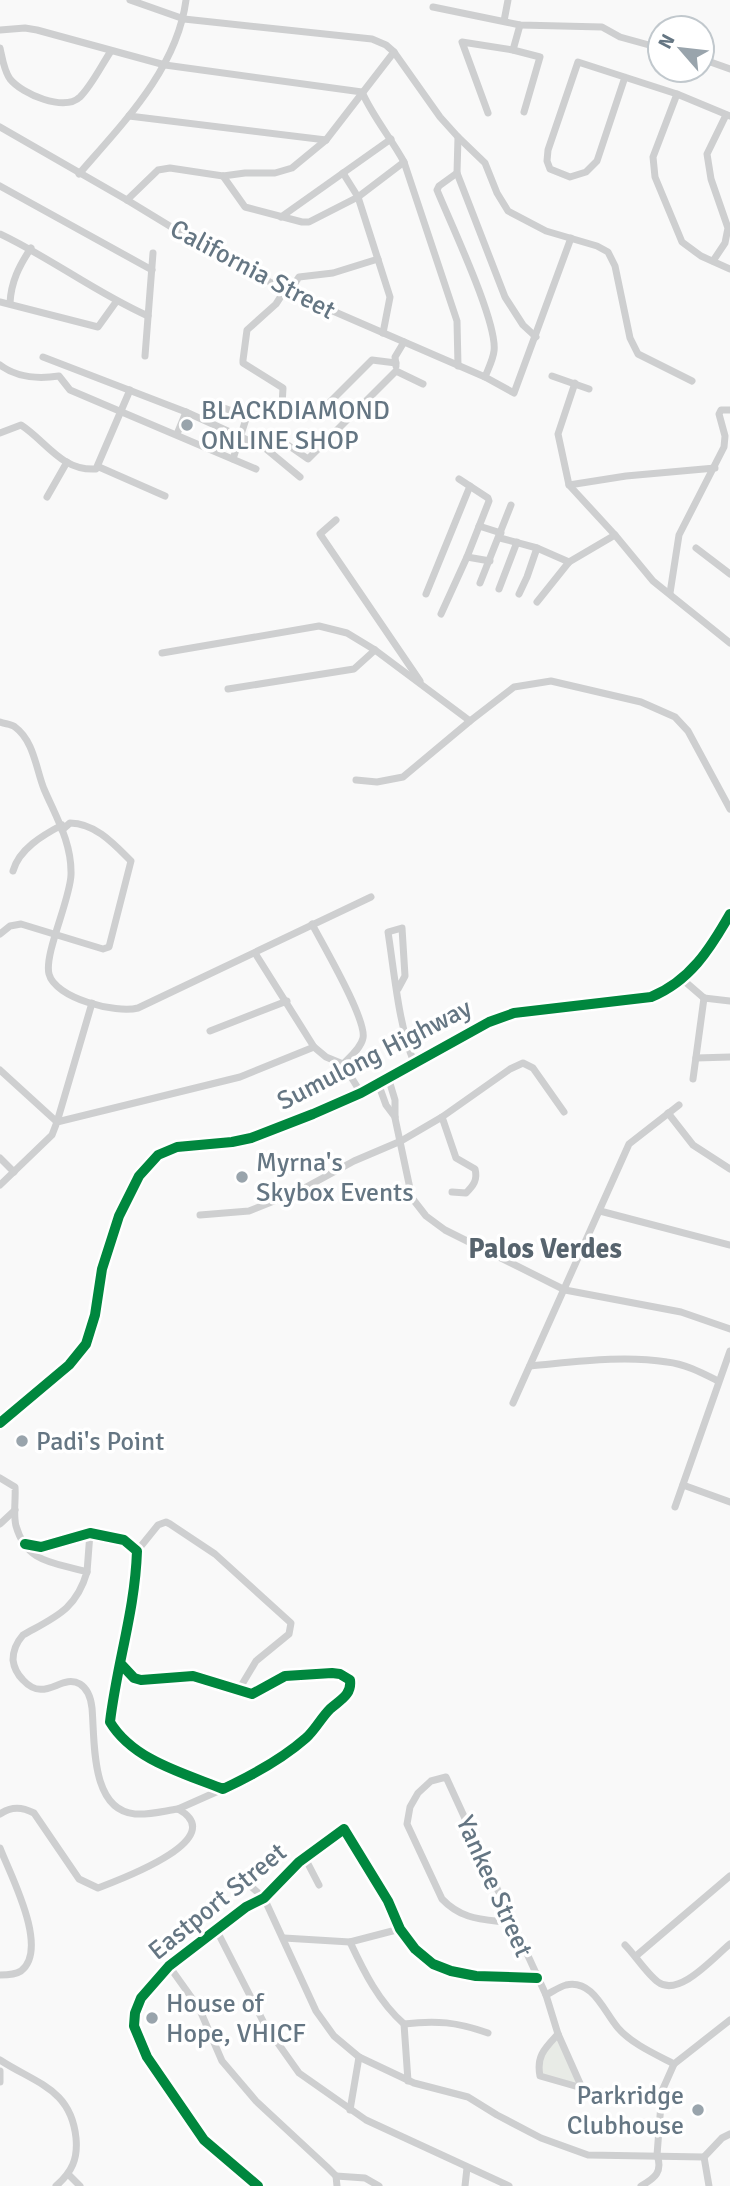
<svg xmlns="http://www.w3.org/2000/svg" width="730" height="2186" viewBox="0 0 730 2186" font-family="Signika,sans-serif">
<rect width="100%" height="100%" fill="#f9f9f9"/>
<path fill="#e8ebe6" d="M558,2034L580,2087L540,2076L544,2050Z"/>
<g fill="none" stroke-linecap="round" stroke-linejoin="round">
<defs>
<path id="primary" d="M0,1423L69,1365L86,1344L95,1315L102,1269L119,1216L139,1176L158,1155L177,1147L232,1142L251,1138L313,1114L361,1093L489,1022L514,1013L651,997C690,981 710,949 730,914"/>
</defs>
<use href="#primary" stroke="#d5d6d7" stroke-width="14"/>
<g stroke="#cecfd0" stroke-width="7">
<path d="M130,0L184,19L372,39L386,45L394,52L440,117L458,137L457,173L505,297L523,325L536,337"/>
<path d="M433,7L520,25L602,27L620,37L660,48"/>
<path d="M504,21L508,0"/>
<path d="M0,30L25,28L37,30L165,65L362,92C373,117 391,138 404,162L457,321L458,366"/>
<path d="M0,48C2,57 4,71 10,79C22,94 64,112 80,97C92,85 101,66 111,51"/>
<path d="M513,50L520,25"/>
<path d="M702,59L730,69"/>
<path d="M625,77L597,161L586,172L570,177L550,169L547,161L548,150L578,62L677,94L730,116"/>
<path d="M677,94L653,157L655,177L682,242L701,256L730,269"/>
<path d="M488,113L462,42L513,50L540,57L524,112"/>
<path d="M129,116L326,140"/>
<path d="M0,127L127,200L214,253L289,292L485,377L514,393L571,238"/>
<path d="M458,137L485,163L497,193L508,211L546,231L597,246L608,252L615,266L630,338L638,354L692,381"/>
<path d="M343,173L358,197L390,297L383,333"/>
<path d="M457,173L439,186L437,190C450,222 498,323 494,351C493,360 488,369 485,377"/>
<path d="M79,174C123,123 177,69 186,0"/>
<path d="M223,176L245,207L302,222H309L358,197L404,162"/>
<path d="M0,186L152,270"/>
<path d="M127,200L158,170L170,168L223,176L245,173H275L292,168L326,140L394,52"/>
<path d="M281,217L391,139"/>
<path d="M0,234C51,258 96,293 148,316"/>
<path d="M713,261L725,243L728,228L711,179L707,154L726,115"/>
<path d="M289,292L299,277L333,273L378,259"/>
<path d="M0,302L98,327L116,302"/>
<path d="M10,303C11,282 19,266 31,248"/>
<path d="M145,356L153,253"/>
<path d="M43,357L186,412L177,434"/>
<path d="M0,365C17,378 39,379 59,376L70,390L256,469"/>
<path d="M396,366L395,357L404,342"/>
<path d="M552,376L589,389"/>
<path d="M575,383L558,434L569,485L615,535L653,581L730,643"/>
<path d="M213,404L243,415L246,419L233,459"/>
<path d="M282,405L283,388L243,363V360L247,330L276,304L285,290"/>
<path d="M325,407L372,360L396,363"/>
<path d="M186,412L265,448L300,477"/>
<path d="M0,433L21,425C46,441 61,471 96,469L130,390"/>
<path d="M265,448L275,436L308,459L396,371L423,384"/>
<path d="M99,467L165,496"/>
<path d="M569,485L626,476L715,468"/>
<path d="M47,497L67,462"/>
<path d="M336,520L320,534L420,681"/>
<path d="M479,526L501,533"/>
<path d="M500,538L537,548L569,562"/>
<path d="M696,548L730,574"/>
<path d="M467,557L490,561"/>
<path d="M480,583L511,505"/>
<path d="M499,589L517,542"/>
<path d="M670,593L679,535L724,447L725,436L719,414L721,410H730"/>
<path d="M426,594L470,486"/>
<path d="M519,594L527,577L537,548"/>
<path d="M537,602L569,562L615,535"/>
<path d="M441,614L467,557L489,501L488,498L459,479"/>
<path d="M162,653L319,626L347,633L375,650L470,721"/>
<path d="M228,689L354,669L375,650"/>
<path d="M0,722C5,724 12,724 15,727C34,741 36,769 44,789C56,817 72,843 71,875C70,900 44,954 49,974C55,998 116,1014 138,1008L371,897"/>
<path d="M356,780L377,782L403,777L470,721L514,687L551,681L641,702L675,717L688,731L730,809"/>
<path d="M13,871C19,849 43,835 62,825"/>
<path d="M312,924C323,945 367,1020 363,1038C361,1048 350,1057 343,1064"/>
<path d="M0,934L10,926L21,924L103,949L109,947L131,861C114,844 95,823 70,823L62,830"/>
<path d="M255,953L314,1047L326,1057L343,1064L361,1093"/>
<path d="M682,979L704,998"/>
<path d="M398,989L405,976L402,928L388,932C394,970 399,1028 414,1062"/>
<path d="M704,998L730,1001"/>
<path d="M210,1031L287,1001"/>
<path d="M696,1058L730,1057"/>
<path d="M0,1070L57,1122L92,1003"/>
<path d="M388,1077L395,1100V1118L412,1198L426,1216L445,1230L565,1290L681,1312L730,1329"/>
<path d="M693,1079L704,998"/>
<path d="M378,1083L386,1105L395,1117"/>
<path d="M668,1113L693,1145L730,1169"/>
<path d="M442,1117L456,1158L475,1169C478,1180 473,1186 466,1193L452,1192"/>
<path d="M0,1158L14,1172"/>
<path d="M0,1185L52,1135L57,1122L240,1077L314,1047"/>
<path d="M600,1211L730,1245"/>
<path d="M200,1215L249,1211L299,1191L354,1161L401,1141L442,1117L510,1069L523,1063L533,1068L564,1112"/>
<path d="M530,1366C575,1362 622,1355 667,1362C685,1364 702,1373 718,1381"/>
<path d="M513,1403L629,1144L679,1105"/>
<path d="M0,1478L15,1487C16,1499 13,1514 16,1526C27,1564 54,1562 87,1572C76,1610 55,1617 23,1635C16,1643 13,1650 13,1660C14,1668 18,1675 23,1680C45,1704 61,1673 80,1684C88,1689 91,1699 92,1708C95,1741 90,1810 135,1814C150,1815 164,1811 178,1809C233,1839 116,1881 98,1888L79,1879L34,1813C22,1807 12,1806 0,1814"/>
<path d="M683,1485L730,1502"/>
<path d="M675,1507L730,1351"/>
<path d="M0,1524L15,1510"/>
<path d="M25,1544L41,1547L90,1533L124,1540L137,1551C135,1611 117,1663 110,1722C133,1760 183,1773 223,1789C253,1775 281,1760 306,1738C315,1730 321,1718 330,1709C340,1700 352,1695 350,1680L340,1674L332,1673L285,1676L252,1694L193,1676L141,1680L134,1678L120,1663"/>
<path d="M137,1551L158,1525L166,1522L170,1524L215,1554L291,1623L289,1634L256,1661L238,1691"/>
<path d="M87,1572L90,1533"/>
<path d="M178,1809L223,1789"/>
<path d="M0,1848C10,1874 50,1949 21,1971C15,1975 7,1975 0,1975"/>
<path d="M305,1858L319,1885"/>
<path d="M247,1883L264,1898L316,2011L334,2036L359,2057L414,2083L468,2097L497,2115L541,2138L588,2155L704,2157"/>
<path d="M512,1923C484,1919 463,1921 442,1899L407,1824L410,1807L418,1793L431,1781L446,1777L546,1995L558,2034L582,2088"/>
<path d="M216,1929L265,2025L299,2073L366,2120L509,2186"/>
<path d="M284,1938L350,1942L400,1929"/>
<path d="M350,1942C364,1972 379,2002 404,2024L408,2081"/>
<path d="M625,1945C635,1955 647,1974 658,1982C679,1998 714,1957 730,1944"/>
<path d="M636,1956L730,1876"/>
<path d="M169,1966L199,2008L222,2061L256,2101L327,2167L336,2176L337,2186"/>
<path d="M546,1995C552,1992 559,1987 566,1985C593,1979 604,2012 618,2028C632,2044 655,2054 674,2064"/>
<path d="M404,2024C436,2020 457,2022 488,2033"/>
<path d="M558,2034C545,2048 536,2056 540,2076L582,2088"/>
<path d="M0,2060C37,2084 71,2089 76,2138C78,2159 72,2172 56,2186"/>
<path d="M0,2071V2082"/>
<path d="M350,2110L359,2057"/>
<path d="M704,2157L722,2138L730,2134"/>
<path d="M704,2157L709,2186"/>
<path d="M69,2175L80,2186"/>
<path d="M336,2176L365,2178L379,2186"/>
<path d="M258,2186L204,2140L147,2057L134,2026L135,2013L141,1998L169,1966L246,1907L264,1898L299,1862L344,1829L388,1901L400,1929L415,1949L433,1964L451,1971L476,1976L537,1978"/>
<path d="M465,2186L467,2168"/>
<path d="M641,2186C655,2178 663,2172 657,2155L662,2091L674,2064L730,2020"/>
</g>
<use href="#primary" stroke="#e1e2e2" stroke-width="10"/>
<defs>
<g id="cycleway">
<path d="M0,1423L69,1365L86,1344L95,1315L102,1269L119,1216L139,1176L158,1155L177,1147L232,1142L251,1138L313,1114L361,1093L489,1022L514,1013L651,997C690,981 710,949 730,914"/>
<path d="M25,1544L41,1547L90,1533L124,1540L137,1551C135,1611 117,1663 110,1722C133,1760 183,1773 223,1789C253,1775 281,1760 306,1738C315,1730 321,1718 330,1709C340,1700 352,1695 350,1680L340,1674L332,1673L285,1676L252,1694L193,1676L141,1680L134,1678L120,1663"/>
<path d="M258,2186L204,2140L147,2057L134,2026L135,2013L141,1998L169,1966L246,1907L264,1898L299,1862L344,1829L388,1901L400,1929L415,1949L433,1964L451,1971L476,1976L537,1978"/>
</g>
</defs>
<use href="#cycleway" stroke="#fff" stroke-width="15"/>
<use href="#cycleway" stroke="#00873e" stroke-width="10"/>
</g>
<g fill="#99a4ac" stroke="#fff" stroke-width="2.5">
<circle cx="187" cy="425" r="7"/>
<circle cx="242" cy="1177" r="7"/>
<circle cx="22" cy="1441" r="7"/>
<circle cx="152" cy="2018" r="7"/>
<circle cx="698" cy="2110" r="7"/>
</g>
<g text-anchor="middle" stroke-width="7" stroke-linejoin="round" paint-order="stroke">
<g font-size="26" fill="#657683" stroke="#fff">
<text transform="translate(253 269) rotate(28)" y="9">California Street</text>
<text transform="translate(374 1054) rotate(-27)" y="9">Sumulong Highway</text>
<text transform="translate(495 1886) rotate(66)" y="9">Yankee Street</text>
<text transform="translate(217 1901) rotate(-39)" y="9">Eastport Street</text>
</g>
<g font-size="26" fill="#657683" stroke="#fff" text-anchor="start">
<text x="201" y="419">BLACKDIAMOND<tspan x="201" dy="30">ONLINE SHOP</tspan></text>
<text x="256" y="1171">Myrna's<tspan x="256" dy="30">Skybox Events</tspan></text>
<text x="36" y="1450">Padi's Point</text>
<text x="166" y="2012">House of<tspan x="166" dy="30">Hope, VHICF</tspan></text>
<text x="684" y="2104" text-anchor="end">Parkridge<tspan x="684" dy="30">Clubhouse</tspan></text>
</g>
<g font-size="28" font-weight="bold" fill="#57646e" stroke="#fff">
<text x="545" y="1258">Palos Verdes</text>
</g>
</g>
<g transform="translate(681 49) rotate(298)"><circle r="33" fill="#ffffff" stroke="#c1c8cd" stroke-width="2"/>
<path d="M0-5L12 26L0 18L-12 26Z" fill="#99a4ac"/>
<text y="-10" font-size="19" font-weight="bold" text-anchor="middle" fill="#657683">N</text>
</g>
</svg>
